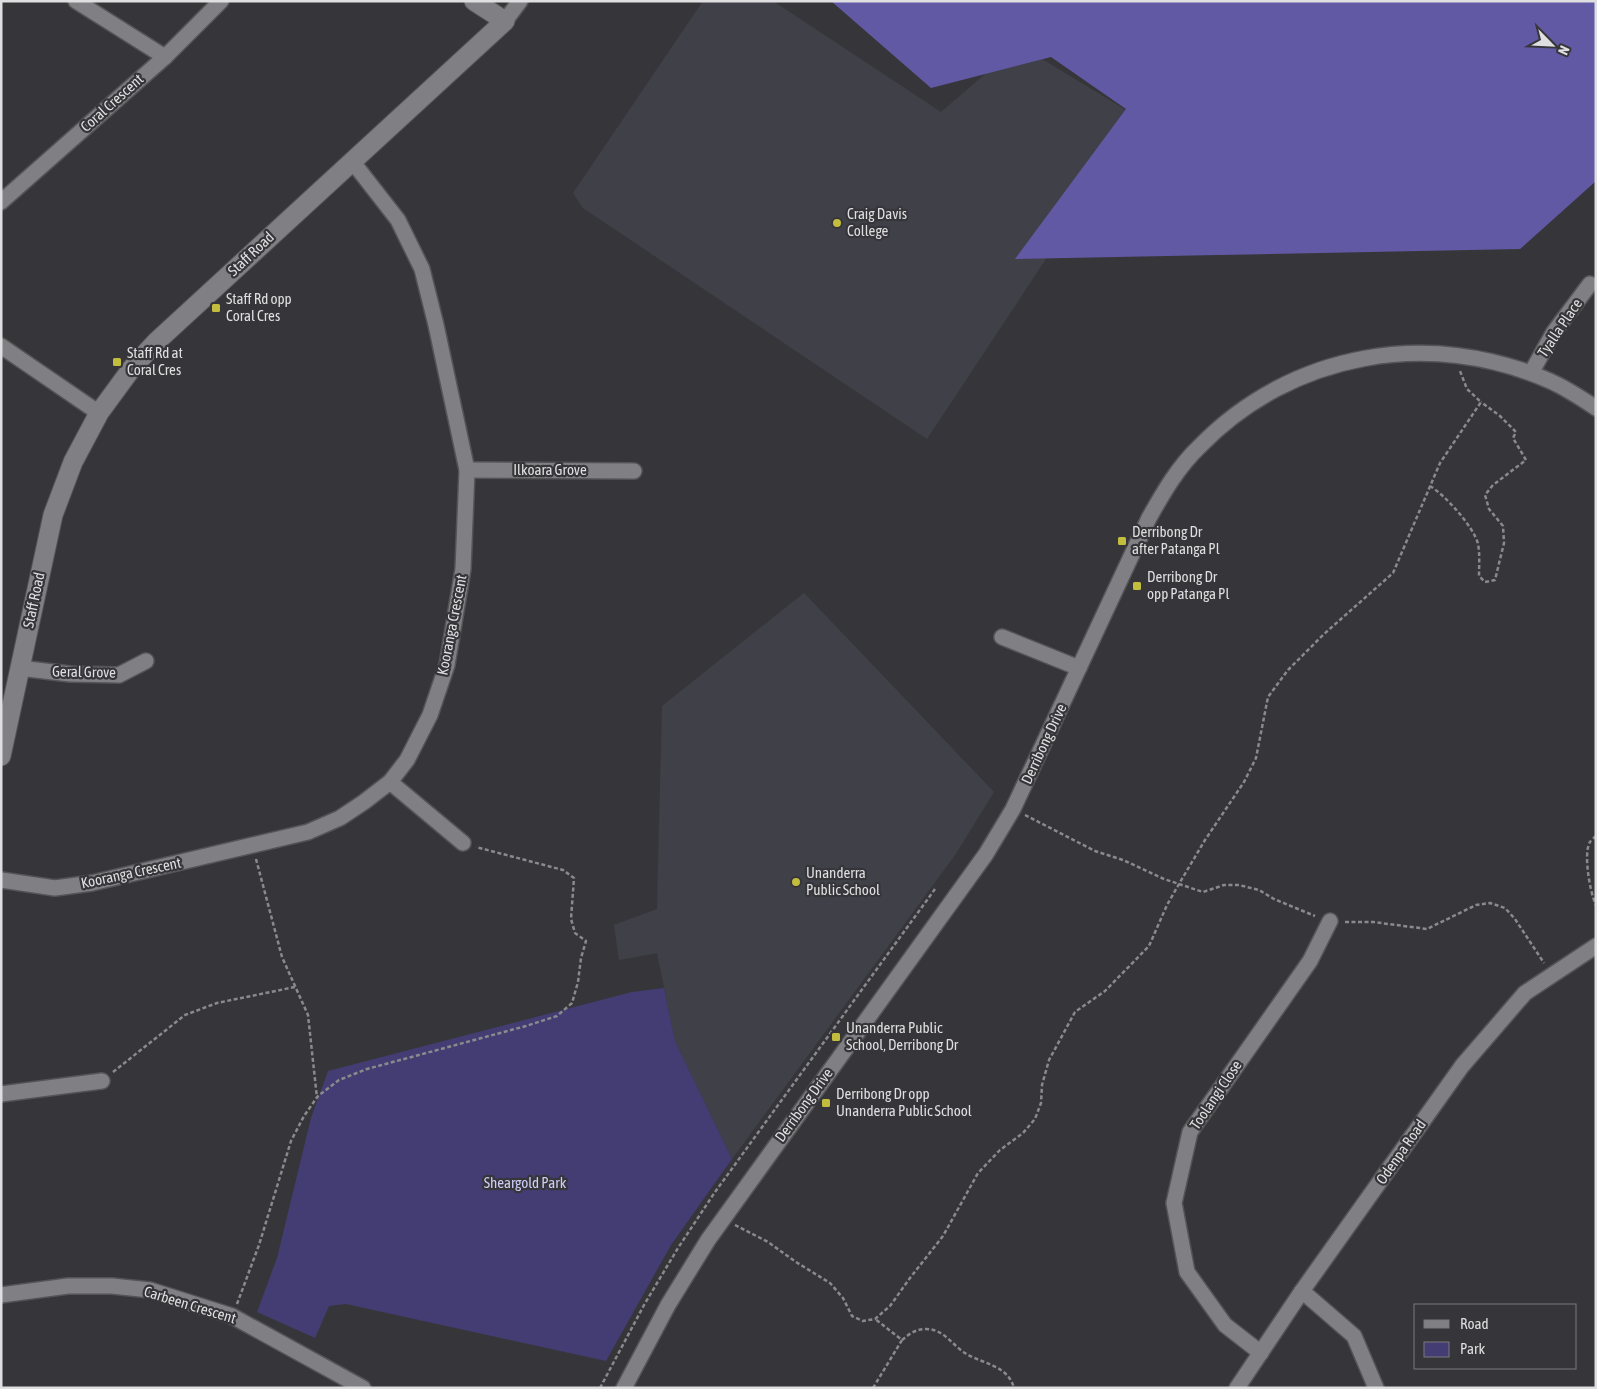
<svg xmlns="http://www.w3.org/2000/svg" width="1597" height="1389" viewBox="0 0 1597 1389" font-family="'Asap Condensed',sans-serif">
<rect width="100%" height="100%" fill="#36363a"/>
<g fill="#404049">
<path d="M703,1H773L941,112L1019,45L1139,118L927,439L583,208L573,193Z"/>
<path d="M804,593L994,792L955,855L732,1159L675,1041L657,953L619,960L614,925L657,909L662,706Z"/>
</g>
<path fill="#433d73" d="M664,988L675,1041L732,1159L671,1245L606,1361L346,1304L329,1306L315,1338L257,1312L277,1258L311,1118L328,1071L632,992Z"/>
<path fill="#6259a4" d="M831,1H1596V181L1520,249L1015,259L1126,109L1051,57L931,88Z"/>
<g fill="none" stroke-linecap="round" stroke-linejoin="round">
<defs>
<g id="minor">
<path d="M76,1L165,57"/>
<path d="M505,21L520,1"/>
<path d="M1,202L165,57L221,1"/>
<path d="M1,346L99,413"/>
<path d="M1531,373L1554,332L1590,284"/>
<path d="M467,470L634,471"/>
<path d="M1002,637L1079,668"/>
<path d="M19,668L70,674L119,675L146,661"/>
<path d="M390,782L463,843"/>
<path d="M1,880L55,888L92,883L308,832L340,818L364,802L390,782L407,760L430,715L447,665L463,569L467,470L436,325L422,269L398,220L352,161"/>
<path d="M1,1094L102,1081"/>
<path d="M1302,1291L1354,1336L1376,1388"/>
<path d="M1,1295L68,1286H112L150,1290L232,1316L363,1388"/>
<path d="M1261,1353L1225,1325L1187,1272L1174,1203L1190,1132L1310,961L1330,921"/>
<path d="M624,1388L668,1305L708,1240L986,854L1013,809L1149,518C1163,493 1178,467 1199,447C1291,352 1430,328 1550,381C1566,388 1581,398 1596,408"/>
<path d="M1237,1388L1302,1291L1462,1066L1525,993L1596,946"/>
</g>
<path id="tertiary" d="M1,756L53,515L73,462L99,413L132,368L156,342L505,21L474,1"/>
</defs>
<use href="#minor" stroke="#545457" stroke-width="18"/>
<use href="#tertiary" stroke="#545457" stroke-width="21"/>
<g stroke="#8a8a8d" stroke-width="2.5" stroke-dasharray="4 2.5" stroke-linecap="butt">
<path d="M1430,486C1445,495 1474,527 1478,544C1480,554 1479,565 1479,576L1485,582L1495,580L1504,543L1503,526L1489,509L1485,495L1493,485L1526,460L1513,438L1516,432L1500,416L1481,402"/>
<path d="M1025,815L1095,851L1123,860L1164,879L1203,892L1224,885H1239L1259,890L1274,899L1315,916"/>
<path d="M1596,836C1594,838 1591,840 1590,842C1583,853 1590,893 1596,905"/>
<path d="M256,859L282,957L308,1015L317,1098"/>
<path d="M1345,922H1373L1427,929L1476,905L1490,903L1505,908L1515,919L1544,963"/>
<path d="M113,1072L185,1015L217,1003L295,987"/>
<path d="M735,1225L768,1242L796,1262L830,1283L843,1298L852,1316L863,1321L875,1319L890,1306L910,1278L943,1236L978,1173L1000,1150L1023,1133L1035,1119L1041,1103L1042,1085L1049,1060L1075,1012L1105,991L1149,946L1167,905L1179,884L1205,840L1244,782L1256,758L1268,697L1288,670L1324,634L1393,573L1440,463L1481,402L1467,389L1460,371"/>
<path d="M237,1304L259,1245L291,1141L304,1116L318,1096L339,1080L367,1069L526,1026L557,1016L572,1003L578,982L581,958L586,941L575,933L571,919L574,878L563,870L476,847"/>
<path d="M902,1340C909,1334 916,1329 926,1329C944,1329 952,1345 965,1353C982,1364 1008,1365 1014,1388"/>
<path d="M600,1388L644,1305L678,1248L715,1192L935,889"/>
<path d="M873,1388L902,1340L875,1319"/>
</g>
<use href="#minor" stroke="#808084" stroke-width="15"/>
<use href="#tertiary" stroke="#808084" stroke-width="19"/>
</g>
<g fill="#c3bd3e" stroke="#36363a" stroke-width="2">
<circle cx="837" cy="223" r="5"/>
<rect x="211" y="303" width="10" height="10" rx="2.5"/>
<rect x="112" y="357" width="10" height="10" rx="2.5"/>
<rect x="1117" y="536" width="10" height="10" rx="2.5"/>
<rect x="1132" y="581" width="10" height="10" rx="2.5"/>
<circle cx="796" cy="882" r="5"/>
<rect x="831" y="1032" width="10" height="10" rx="2.5"/>
<rect x="821" y="1098" width="10" height="10" rx="2.5"/>
</g>
<g text-anchor="middle" stroke-width="4.5" stroke-linejoin="round" paint-order="stroke">
<g font-size="15" fill="#dfdfe1" stroke="#36363a">
<text transform="translate(112 103) rotate(-42)" y="5">Coral Crescent</text>
<text transform="translate(251 254) rotate(-43)" y="5">Staff Road</text>
<text transform="translate(1560 328) rotate(-56)" y="5">Tyalla Place</text>
<text x="550" y="475">Ilkoara Grove</text>
<text transform="translate(34 600) rotate(-78)" y="5">Staff Road</text>
<text transform="translate(452 625) rotate(-79)" y="5">Kooranga Crescent</text>
<text transform="translate(84 672) rotate(1)" y="5">Geral Grove</text>
<text transform="translate(1044 744) rotate(-65)" y="5">Derribong Drive</text>
<text transform="translate(131 873) rotate(-12)" y="5">Kooranga Crescent</text>
<text transform="translate(1216 1095) rotate(-56)" y="5">Toolangi Close</text>
<text transform="translate(804 1105) rotate(-54)" y="5">Derribong Drive</text>
<text transform="translate(1401 1152) rotate(-55)" y="5">Odenpa Road</text>
<text transform="translate(190 1305) rotate(17)" y="5">Carbeen Crescent</text>
</g>
<g font-size="15" fill="#dfdfe1" stroke="#36363a" text-anchor="start">
<text x="847" y="219">Craig Davis<tspan x="847" dy="17">College</tspan></text>
<text x="226" y="304">Staff Rd opp<tspan x="226" dy="17">Coral Cres</tspan></text>
<text x="127" y="358">Staff Rd at<tspan x="127" dy="17">Coral Cres</tspan></text>
<text x="1132" y="537">Derribong Dr<tspan x="1132" dy="17">after Patanga Pl</tspan></text>
<text x="1147" y="582">Derribong Dr<tspan x="1147" dy="17">opp Patanga Pl</tspan></text>
<text x="806" y="878">Unanderra<tspan x="806" dy="17">Public School</tspan></text>
<text x="846" y="1033">Unanderra Public<tspan x="846" dy="17">School, Derribong Dr</tspan></text>
<text x="836" y="1099">Derribong Dr opp<tspan x="836" dy="17">Unanderra Public School</tspan></text>
</g>
<g font-size="15" fill="#cdccf7" stroke="#36363a">
<text x="525" y="1188">Sheargold Park</text>
</g>
</g>
<rect width="1597" height="1389" fill="none" stroke="#dfdfe1" stroke-width="5"/>
<rect x="1414" y="1304" width="162" height="65" fill="#36363a" stroke="#7a7a7d"/>
<rect x="1424" y="1320" width="25" height="8" fill="#808084" stroke="#7a7a7d"/>
<text x="1460" y="1329" font-size="15" fill="#dfdfe1">Road</text>
<rect x="1424" y="1342" width="25" height="15" fill="#433d73" stroke="#7a7a7d"/>
<text x="1460" y="1354" font-size="15" fill="#dfdfe1">Park</text>
<g transform="translate(1552 45) rotate(114)" stroke="#36363a" stroke-width="4" paint-order="stroke">
<path d="M0-4L9 19L0 12L-9 19Z" fill="#dfdfe1"/>
<text y="-8" font-size="14" font-weight="bold" text-anchor="middle" fill="#dfdfe1">N</text>
</g>
</svg>
